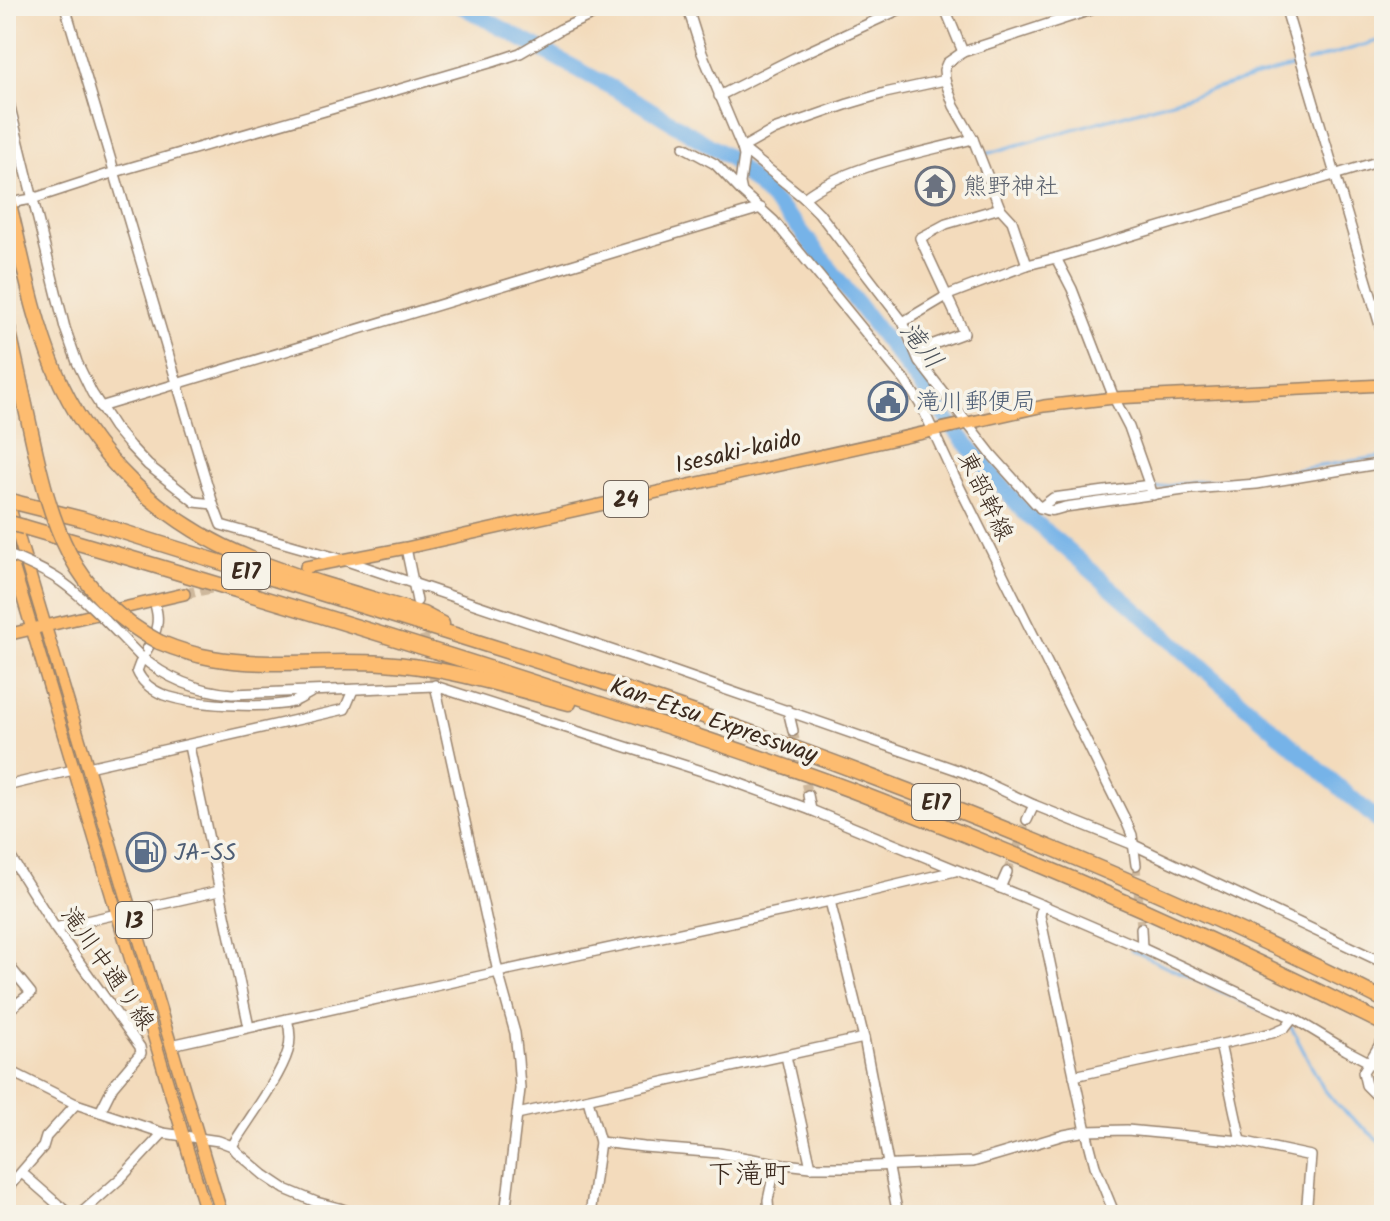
<svg xmlns="http://www.w3.org/2000/svg" width="1390" height="1221" viewBox="0 0 1390 1221" font-family="Kalam,'Klee One',sans-serif">
<rect width="100%" height="100%" fill="#f7f3e8"/>
<filter id="ink" filterUnits="userSpaceOnUse"><feTurbulence type="fractalNoise" baseFrequency=".0125" numOctaves="2"/><feDisplacementMap in="SourceGraphic" scale="16" xChannelSelector="R" yChannelSelector="G"/><feConvolveMatrix kernelMatrix="1 2 1 2 8 2 1 2 1" color-interpolation-filters="sRGB"/></filter>
<filter id="wash" filterUnits="userSpaceOnUse"><feTurbulence type="fractalNoise" baseFrequency=".006" numOctaves="4" result="noise"/><feDisplacementMap in="SourceGraphic" scale="32" xChannelSelector="R" yChannelSelector="G"/><feGaussianBlur stdDeviation="1.8" result="paint"/><feColorMatrix in="noise" values="0 0 0 0 0 0 0 0 0 0 0 0 0 0 0 0 0 1.4 0 .05"/><feComposite in="paint" operator="in"/></filter>
<g filter="url(#wash)">
<rect width="100%" height="100%" fill="#f3dbbc"/>
<g fill="none" stroke-linecap="round" stroke-linejoin="round">
<g stroke="#76b3e8" stroke-width="3">
<path d="M1307,62L1384,39"/>
<path d="M986,154L1298,65"/>
<path d="M1153,489L1190,482L1238,479L1384,456"/>
<path d="M1090,499L1145,490"/>
<path d="M1018,505H1035"/>
<path d="M1131,950L1285,1021L1292,1029L1323,1088L1337,1105L1384,1145"/>
</g>
<path stroke="#76b3e8" stroke-width="16" d="M461,6L640,103L730,158L794,222L960,436L1024,512L1384,826"/>
</g>
</g>
<g filter="url(#ink)">
<g fill="none" stroke-linecap="round" stroke-linejoin="round">
<g stroke="#ceb89c" stroke-width="9" stroke-dasharray="9 4.5" stroke-linecap="butt">
<path d="M421,622L434,681"/>
<path d="M793,731L808,795"/>
<path d="M1136,865L1141,928"/>
<path d="M1007,872L1027,820"/>
</g>
<path stroke="#ceb89c" stroke-width="11" stroke-dasharray="11 5.5" stroke-linecap="butt" d="M184,594L266,576"/>
<defs>
<g id="minor">
<path d="M65,6L213,504L221,525L344,560L635,658L963,772L1034,805L1134,845L1384,963"/>
<path d="M687,6L702,53L742,148L744,156L740,183L742,192L774,221L906,382L922,407L954,476L1126,821L1132,835L1136,865"/>
<path d="M944,6L963,52"/>
<path d="M1285,6L1384,339"/>
<path d="M945,80L885,93L848,104L774,130L742,148L804,198L819,213L903,322L919,361L992,455L1036,504C1047,513 1053,511 1065,507L1191,489L1257,484L1384,463"/>
<path d="M6,91L65,328L77,362L92,393L114,427L130,446L148,465L195,502L213,504"/>
<path d="M719,96L794,58L907,6"/>
<path d="M684,147L715,164L741,191"/>
<path d="M804,198C847,165 921,153 973,139"/>
<path d="M15,202L32,199L115,172L493,62L520,53L561,29L611,6"/>
<path d="M1056,258L1072,289L1114,398L1129,427L1153,495"/>
<path d="M1027,265L1012,221L1000,208L973,139L954,106L945,80L944,70L947,63L963,52L1103,6"/>
<path d="M903,322L948,295L1027,265L1056,258L1384,160"/>
<path d="M915,351L964,333L920,238L946,224L1000,208"/>
<path d="M100,407L761,208"/>
<path d="M1040,508L1053,498L1150,485"/>
<path d="M406,548L417,601"/>
<path d="M154,635C159,622 158,614 154,601"/>
<path d="M145,653L149,646"/>
<path d="M140,656C167,679 196,691 232,694L435,686L727,779L811,810L1042,905L1142,948L1293,1018L1346,1050L1384,1070"/>
<path d="M140,663L137,671C142,683 152,690 164,695C190,705 267,709 293,702C299,700 304,696 310,693"/>
<path d="M435,685L498,972L515,1033L518,1060L520,1089L505,1215"/>
<path d="M788,710L793,731"/>
<path d="M189,746L249,1027"/>
<path d="M88,767L345,709L353,690"/>
<path d="M6,786L73,770"/>
<path d="M808,795L811,810"/>
<path d="M1027,820L1034,805"/>
<path d="M6,850L55,928L140,1047L141,1053L113,1086L100,1112"/>
<path d="M1000,888L1007,872"/>
<path d="M830,901L864,1038L896,1205L900,1215"/>
<path d="M1042,905L1040,916L1086,1131L1095,1166L1115,1215"/>
<path d="M55,928L219,891"/>
<path d="M1141,928L1142,948"/>
<path d="M6,962L31,993L6,1012"/>
<path d="M1383,1039L1363,1072L1366,1085L1384,1103"/>
<path d="M1220,1044L1241,1141"/>
<path d="M171,1045L498,972L830,901L955,871"/>
<path d="M786,1056L811,1167"/>
<path d="M6,1069L76,1104L163,1133L219,1141L232,1146L237,1152L264,1175L285,1189L316,1202L339,1208L358,1215"/>
<path d="M1074,1076L1272,1033L1286,1027L1293,1018"/>
<path d="M588,1100L600,1142L590,1215"/>
<path d="M517,1114L864,1038"/>
<path d="M600,1142L644,1147L719,1153L776,1163L811,1167H848L973,1162L1064,1135L1086,1131L1127,1130L1241,1141L1311,1156L1306,1215"/>
<path d="M232,1146C248,1120 280,1078 288,1051C291,1041 290,1029 287,1019"/>
<path d="M22,1173L70,1215"/>
<path d="M6,1190L43,1147L46,1137L76,1104"/>
<path d="M79,1215L121,1178L163,1133"/>
<path d="M769,1215L768,1200L776,1163"/>
</g>
<g id="major">
<path d="M6,495L222,1215"/>
<path d="M6,542L207,1215"/>
<path d="M306,567L406,548L1044,406L1114,398L1384,385"/>
<path d="M6,635L184,594"/>
</g>
<g id="highway">
<path d="M6,192C21,250 31,312 54,368C90,456 162,522 249,558C305,581 365,596 423,614L442,624"/>
<path d="M18,503L82,519C346,603 613,678 872,777C1046,843 1218,916 1384,1000"/>
<path d="M24,527C219,584 415,643 609,707C694,735 780,763 864,795C1041,862 1215,939 1384,1024"/>
<path d="M159,642C176,649 194,655 212,658C268,668 326,659 383,663C447,667 508,687 569,703"/>
</g>
</defs>
<use href="#minor" stroke="#97826d" stroke-width="12"/>
<use href="#major" stroke="#97826d" stroke-width="14"/>
<use href="#highway" stroke="#97826d" stroke-width="17"/>
<use href="#minor" stroke="#fff" stroke-width="9"/>
<use href="#major" stroke="#fdbc6f" stroke-width="11"/>
<use href="#highway" stroke="#fdbc6f" stroke-width="14"/>
<defs>
<path id="minor-bridge" d="M6,554C25,562 45,570 62,582C91,603 115,631 140,656"/>
<g id="highway-bridge">
<path d="M6,318C14,356 23,394 31,432C51,523 70,595 159,642"/>
<path d="M6,499L18,503"/>
<path d="M6,522L24,527"/>
</g>
</defs>
<use href="#minor-bridge" stroke="#97826d" stroke-width="12" stroke-linecap="butt"/>
<use href="#highway-bridge" stroke="#97826d" stroke-width="17" stroke-linecap="butt"/>
<use href="#minor-bridge" stroke="#fff" stroke-width="9"/>
<use href="#highway-bridge" stroke="#fdbc6f" stroke-width="14"/>
</g>
</g>
<defs>
<symbol id="temple-ring" viewBox="-11 -11 22 22"><circle r="9.5" fill="#f7f3e8" stroke="#6b7280" stroke-width="1.5"/><path d="M0-6L5-2H3V0L6.5 2.5H4V6H1.5V3h-3V6H-4V2.5H-6.5L-3 0V-2H-5Z" fill="#6b7280"/></symbol>
<symbol id="civic-ring" viewBox="-11 -11 22 22"><circle r="9.5" fill="#f7f3e8" stroke="#5c6f8a" stroke-width="1.5"/><path d="M-.6-6.5H3V-4.5H.6V-3L4-1V1h2V6H-6V1h2V-1L-.6-3ZM-1.2 2.5V6h2.4V2.5Z" fill="#5c6f8a"/></symbol>
<symbol id="fuel-ring" viewBox="-11 -11 22 22"><circle r="9.5" fill="#f7f3e8" stroke="#5c6f8a" stroke-width="1.5"/><path d="M-5.5-6h7V0h2V4h1.3V-2.5L3-4.5l.8-.8L6-3V5H2.5V1h-1V6h-7ZM-4.2-4.7v3.2H.2V-4.7Z" fill="#5c6f8a"/></symbol>
</defs>
<g fill-rule="evenodd">
<use href="#temple-ring" x="913" y="164" width="44" height="44"/>
<use href="#civic-ring" x="866" y="379" width="44" height="44"/>
<use href="#fuel-ring" x="124" y="830" width="44" height="44"/>
</g>
<g text-anchor="middle" stroke-width="7" stroke-linejoin="round" paint-order="stroke">
<g fill="#f7f3e8" stroke="#73665b" stroke-width="2">
<rect x="604" y="481" width="44" height="36" rx="6"/>
<rect x="222" y="553" width="48" height="36" rx="6"/>
<rect x="912" y="784" width="48" height="36" rx="6"/>
<rect x="116" y="902" width="36" height="36" rx="6"/>
</g>
<g font-size="22" font-weight="bold" fill="#3b2a1e">
<text x="626" y="507">24</text>
<text x="246" y="579">E17</text>
<text x="936" y="810">E17</text>
<text x="134" y="928">13</text>
</g>
<g font-size="24" fill="#5b616d" stroke="#f7f3e8" text-anchor="start">
<text x="963" y="194">熊野神社</text>
</g>
<g font-size="24" fill="#4e5e75" stroke="#f7f3e8" text-anchor="start">
<text x="916" y="409">滝川郵便局</text>
<text x="174" y="860">JA-SS</text>
</g>
<g font-size="24" fill="#3b2a1e" stroke="#f7f3e8">
<text transform="translate(738 451) rotate(-13)" y="8">Isesaki-kaido</text>
<text transform="translate(986 496) rotate(64)" y="8">東部幹線</text>
<text transform="translate(714 720) rotate(19)" y="8">Kan-Etsu Expressway</text>
<text transform="translate(108 968) rotate(55)" y="8">滝川中通り線</text>
</g>
<g font-size="26" font-style="italic" fill="#4d535b" stroke="#f7f3e8">
<text transform="translate(922 345) rotate(52)" y="9">滝川</text>
</g>
<g font-size="28" fill="#3b2a1e" stroke="#f7f3e8">
<text x="749" y="1183">下滝町</text>
</g>
</g>
<rect width="1390" height="1221" fill="none" stroke="#f7f3e8" stroke-width="32"/>
</svg>
